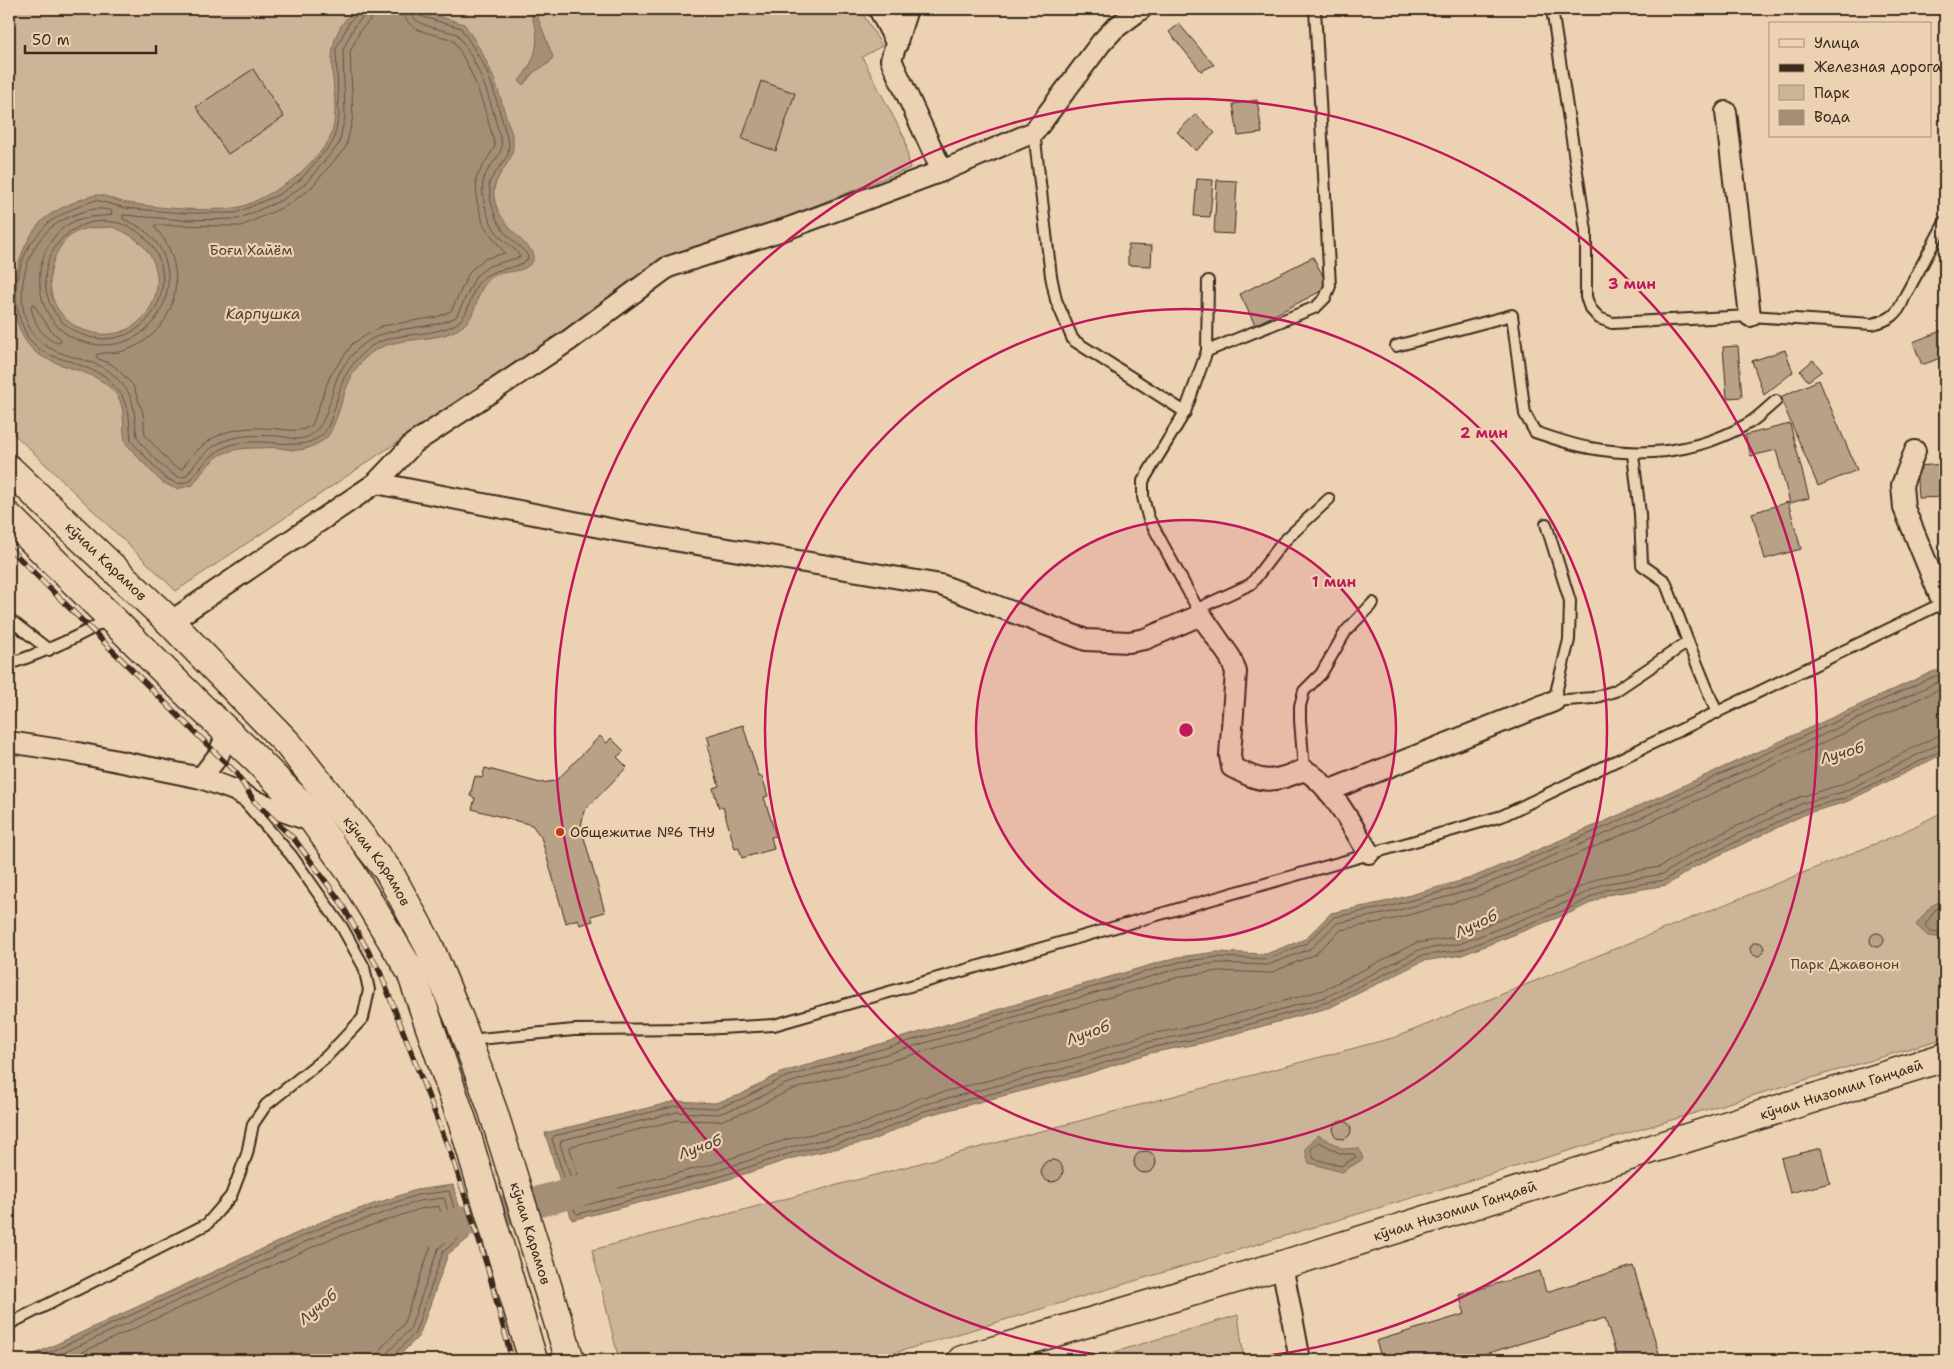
<svg xmlns="http://www.w3.org/2000/svg" width="1954" height="1369" viewBox="0 0 1954 1369" font-family="'Shantell Sans',sans-serif">
<rect width="100%" height="100%" fill="#ecd2b3"/>
<filter id="ink" filterUnits="userSpaceOnUse"><feTurbulence type="fractalNoise" baseFrequency=".02" numOctaves="2"/><feDisplacementMap in="SourceGraphic" scale="10" xChannelSelector="R" yChannelSelector="G"/><feConvolveMatrix kernelMatrix="1 2 1 2 8 2 1 2 1" color-interpolation-filters="sRGB"/></filter>
<g filter="url(#ink)">
<g fill="#ccb498" stroke="#846f5b">
<path d="M9,9H860L882,46L862,57L905,139L910,168L746,233L608,309L402,439L176,591L9,429Z"/>
<path d="M1945,811V1038L871,1360H619L592,1250L1396,1037L1897,835Z"/>
<path d="M1238,1315L1244,1360H1088Z"/>
</g>
<g fill="#a48e76" stroke="#7a6653" fill-rule="evenodd">
<path d="M356,9H414L464,24C487,58 495,77 506,117C509,126 514,137 513,146C513,159 505,165 499,176C481,206 515,233 533,252V261C523,275 505,269 492,277C475,288 479,313 464,325C438,347 392,331 365,358C343,379 343,411 328,436C325,440 317,444 313,446C302,452 291,450 280,448C271,447 262,448 253,448C220,449 211,459 193,485L177,489C172,487 167,485 162,482C158,479 128,447 126,443C121,430 127,410 117,395C97,369 63,370 38,354C0,326 11,250 44,219C53,211 83,197 96,195C105,194 118,202 127,203C162,208 200,212 234,208C249,207 284,186 296,177C304,170 324,149 329,140C349,96 309,49 356,9ZM112,227C192,254 154,350 90,332C76,329 65,320 57,308C42,283 52,241 81,230C90,227 102,228 112,227Z"/>
<path d="M531,9H543L538,18L553,57L549,63L534,72L523,85L519,81C532,64 539,51 536,29C534,22 531,17 531,9Z"/>
<path d="M1934,671H1945V753L1846,802L1808,813L1696,866L1667,885L1607,895L1572,912L1462,955L1423,961L1331,1007L1202,1043L1150,1053L1084,1075L925,1116L871,1141L793,1158L720,1182L572,1220L545,1133L676,1101L715,1103L740,1095L780,1073L1178,957L1217,952L1266,954L1305,939L1331,913L1389,901L1471,878L1608,820Z"/>
<path d="M1945,899V938L1928,936L1916,925L1931,906Z"/>
<path d="M1318,1135L1343,1149L1359,1148L1363,1159L1342,1172L1309,1163L1305,1149Z"/>
<path d="M453,1185L469,1238L448,1254L419,1336L395,1360H22L323,1221L416,1190Z"/>
</g>
<g fill="none" stroke-linecap="round" stroke-linejoin="round">
<g stroke="#655241" stroke-width="1">
<path d="M359,9L358,14L350,21L336,49L339,116L333,142L300,180L280,194L236,213H182L125,208L96,200L70,210L49,222L30,244L22,261L17,279L16,300L20,320L28,338L39,349L50,355L78,364L105,376L122,395L129,416L131,441L165,478L178,484L190,481C217,444 231,439 278,443C296,444 304,447 321,436C331,429 337,396 342,383C345,374 354,362 361,355C385,328 424,340 454,325C472,315 468,295 480,281C493,266 514,272 528,259L527,254L504,232L496,218L491,202L489,182L508,155L509,144L492,85L484,65L461,28L420,16L417,9"/>
<path d="M365,9L364,16L355,25L343,50L345,116L339,144L304,185L282,200L238,219L182,220L123,215V219C204,248 167,365 83,342C66,337 51,323 45,307C32,275 43,234 77,220C87,216 100,217 111,215L112,211C98,207 92,209 79,213C70,216 60,221 52,227C23,250 12,303 33,334C49,357 85,356 107,370C114,374 121,383 126,389C136,402 134,421 137,436C139,444 168,473 176,476C180,478 183,477 187,475C213,437 232,434 278,436C288,437 297,441 307,437C327,428 329,400 336,381C339,371 349,357 357,350C384,322 425,333 456,317L476,276L489,266L520,257C517,249 507,244 501,238C489,225 481,200 483,183C484,168 501,159 502,145C492,105 482,68 457,34C443,29 411,27 410,9"/>
<path d="M373,9L370,20L361,29L350,52L353,117L346,147L310,189L286,206L241,226L155,225V228C186,260 182,316 144,341C138,346 127,350 119,352C112,353 103,352 96,355L97,358L113,365L133,385L143,413L145,435L173,466L182,469C208,431 235,425 279,429C293,430 299,433 312,425L330,376L353,343L382,326L437,317L451,311L470,271L484,259L505,253L484,226L477,202L476,178L495,146C485,108 475,73 453,40C435,33 404,33 403,9"/>
<circle cx="104" cy="280" r="59"/>
<path d="M33,304L52,332L61,339L60,343C43,341 34,322 31,307Z"/>
<path d="M1945,676H1935L1610,825L1473,883L1391,906L1334,917L1307,943L1267,959L1217,957L1179,962L783,1078L742,1099L716,1108L676,1106L554,1136L552,1139L575,1212L578,1214L718,1177L792,1153L869,1136L924,1111L1083,1070L1149,1048L1201,1038L1328,1002L1421,956L1461,950L1570,908L1605,890L1665,880L1694,862L1805,809L1845,798L1945,749"/>
<path d="M1945,682L1936,683L1612,831L1475,889L1392,912L1337,923L1310,949L1268,965L1217,963L1180,968L785,1084L745,1105L718,1114L677,1112L562,1140L560,1144L579,1204L582,1206L716,1171L790,1147L867,1130L922,1105L1081,1064L1147,1042L1200,1032L1326,997L1419,950L1459,944L1567,902L1603,884L1663,874L1691,856L1803,803L1843,792L1939,744L1945,743"/>
<path d="M1945,690H1938L1615,838L1477,896L1394,919L1341,930L1314,955L1270,973L1218,971L1182,976L788,1091L748,1111L720,1121L677,1120L571,1146L570,1149L584,1195L587,1196L714,1164L788,1139L865,1123L920,1098L1079,1057L1145,1035L1198,1025L1323,990L1416,943L1457,937L1564,895L1601,877L1660,867L1688,849L1800,797L1840,785L1935,737L1945,735"/>
<path d="M1945,905L1935,910L1925,925L1930,931L1945,933"/>
<path d="M1319,1142L1341,1154H1354L1356,1157L1341,1166L1314,1159L1311,1150Z"/>
<path d="M33,1360L325,1226L417,1195L449,1191L462,1236L443,1252L415,1333L394,1355L392,1360"/>
<path d="M48,1360L327,1232L419,1201L444,1198L455,1234L438,1249L410,1329L388,1352L386,1360"/>
<path d="M65,1360L330,1239L420,1209L439,1206L446,1231L431,1246L403,1325L382,1347L378,1360"/>
</g>
<path stroke="#a48e76" stroke-width="31" d="M424,1232L579,1191L604,1182"/>
</g>
<g fill="#b8a187" stroke="#3b2a1e">
<path d="M1179,24L1214,65L1201,71L1169,32Z"/>
<path d="M253,69L284,117L228,154L196,107Z"/>
<path d="M761,81L795,93L776,151L742,139Z"/>
<path d="M1257,100L1262,133L1238,136L1233,104Z"/>
<path d="M1196,114L1215,133L1196,151L1177,132Z"/>
<path d="M1197,179L1213,180L1210,217L1194,216Z"/>
<path d="M1217,180L1237,181L1234,234L1214,233Z"/>
<path d="M1128,245L1152,246L1151,266L1128,265Z"/>
<path d="M1313,257L1329,287L1255,325L1240,294Z"/>
<path d="M1943,330L1945,336V356L1922,365L1913,342Z"/>
<path d="M1738,346L1742,397L1727,398L1723,347Z"/>
<path d="M1785,350L1793,372L1764,395L1752,361Z"/>
<path d="M1813,360L1822,371L1808,381L1800,371Z"/>
<path d="M1819,380L1857,470L1818,486L1780,397Z"/>
<path d="M1790,424L1809,498L1790,503L1776,450L1751,456L1745,435Z"/>
<path d="M1945,464V497L1918,498L1916,466Z"/>
<path d="M1788,502L1801,549L1765,559L1752,513Z"/>
<path d="M743,725L759,777L762,776L768,796L764,797L776,836L771,837L774,849L742,858L739,848L735,849L723,807L719,808L713,788L719,786L707,746L710,745L707,736Z"/>
<path d="M600,736L607,743L611,738L624,751L617,757L627,767L584,811L581,827L605,912L591,916L593,921L580,925L578,919L566,923L541,837L532,825L472,809L475,798L470,796L475,776L482,778L485,768L540,783L556,781Z"/>
<circle cx="1877" cy="940" r="7"/>
<circle cx="1757" cy="949" r="7"/>
<circle cx="1342" cy="1130" r="9"/>
<path d="M1821,1148L1830,1183L1790,1193L1781,1158Z"/>
<circle cx="1145" cy="1162" r="11"/>
<circle cx="1052" cy="1171" r="11"/>
<path d="M1633,1266L1661,1360H1618L1605,1318L1465,1360H1382L1376,1341L1465,1314L1459,1295L1540,1271L1546,1292Z"/>
</g>
<g fill="none" stroke-linecap="round" stroke-linejoin="round">
<defs>
<g id="lane">
<path d="M1552,9L1586,231V297L1590,308L1599,318L1612,323L1750,316L1872,324C1890,320 1898,315 1904,298L1945,222"/>
<path d="M1034,132L1051,276L1056,300L1073,340L1185,412"/>
<path d="M1396,346L1512,315L1525,414L1535,432C1553,438 1572,445 1590,448C1646,458 1700,452 1749,423C1759,417 1767,408 1776,401"/>
<path d="M1207,351L1316,307L1325,298L1330,286L1315,9"/>
<path d="M1633,454L1640,514L1642,565L1665,581L1688,642"/>
<path d="M1546,524L1570,601L1569,640L1554,701L1593,698L1615,691L1688,642L1717,713"/>
<path d="M1197,609L1251,584L1283,542L1329,499"/>
<path d="M1201,615L1148,517L1143,497V481L1185,412L1207,351L1208,281"/>
<path d="M9,619L49,650"/>
<path d="M9,664C44,652 78,638 109,618"/>
<path d="M1304,770L1300,720V706L1304,691L1321,674L1346,631L1373,603"/>
<path d="M468,1040L574,1030L702,1029L774,1025L1502,816L1945,602"/>
<path d="M9,1324L207,1224L231,1196L247,1154L253,1124L266,1105L327,1056L363,1018L369,990L364,967L342,927L291,855L245,802"/>
</g>
<g id="street">
<path d="M879,9L897,44"/>
<path d="M907,9L891,60L942,171"/>
<path d="M1726,112L1750,316"/>
<path d="M1915,451L1902,485L1904,508L1943,603"/>
<path d="M376,483L620,531L941,585L1086,640L1129,642L1145,639L1201,615L1230,657L1236,672L1230,755L1232,767C1264,784 1271,783 1304,770C1331,783 1353,829 1369,853"/>
<path d="M170,622L376,483L414,443L568,341L668,267L786,229L942,171L1034,132L1101,43L1114,29L1141,9"/>
<path d="M9,742L73,752L201,778L234,790L254,801L314,822"/>
<path d="M201,778L218,756L228,731"/>
<path d="M1328,791L1554,701"/>
<path d="M1282,1265L1300,1360"/>
</g>
<g id="secondary">
<path id="s1" d="M9,469L170,622L289,745L389,872L429,946L460,1021L493,1111L570,1360"/>
<path d="M9,517L201,707L254,757L306,810L352,874L411,972L464,1126L533,1360"/>
<path id="s2" d="M962,1360L1282,1265L1945,1057"/>
</g>
</defs>
<use href="#lane" stroke="#3b2a1e" stroke-width="14"/>
<use href="#street" stroke="#3b2a1e" stroke-width="24"/>
<use href="#secondary" stroke="#3b2a1e" stroke-width="31"/>
<use href="#lane" stroke="#ecd2b3" stroke-width="10"/>
<use href="#street" stroke="#ecd2b3" stroke-width="20"/>
<use href="#secondary" stroke="#ecd2b3" stroke-width="28"/>
<defs>
<path id="rail" d="M9,548L237,774L254,801L295,840L340,901L380,972L454,1162L488,1269L512,1360"/>
</defs>
<use href="#rail" stroke="#3b2a1e" stroke-width="5.5"/>
<use href="#rail" stroke="#ecd2b3" stroke-width="4" stroke-dasharray="11" stroke-linecap="butt"/>
</g>
</g>
<circle cx="1186" cy="730" r="210" fill="#c2185b" fill-opacity=".12"/>
<g fill="none" stroke="#c2185b" stroke-width="2.5">
<circle cx="1186" cy="730" r="210"/>
<circle cx="1186" cy="730" r="421"/>
<path d="M1153 1360A631 631 0 1 1 1219 1360"/>
</g>
<circle fill="#c8321e" stroke="#ecd2b3" stroke-width="2" cx="560" cy="832" r="5"/>
<g text-anchor="middle" stroke-width="4.5" stroke-linejoin="round" paint-order="stroke">
<g font-size="14" fill="#513f30" stroke="#ecd2b3">
<text x="251" y="255">Боғи Хайём</text>
<text x="1845" y="969">Парк Джавонон</text>
</g>
<g font-size="14" fill="#3b2a1e" stroke="#ecd2b3">
<text dy="5" stroke="none"><textPath href="#s1" startOffset="134">кӯчаи Карамов</textPath></text>
<text dy="5" stroke="none"><textPath href="#s1" startOffset="539">кӯчаи Карамов</textPath></text>
<text dy="5" stroke="none"><textPath href="#s2" startOffset="920">кӯчаи Низомии Ганҷавӣ</textPath></text>
<text dy="5" stroke="none"><textPath href="#s2" startOffset="515">кӯчаи Низомии Ганҷавӣ</textPath></text>
<text dy="5" stroke="none"><textPath href="#s1" startOffset="944">кӯчаи Карамов</textPath></text>
</g>
<g font-size="14" fill="#3b2a1e" stroke="#ecd2b3" text-anchor="start">
<text x="570" y="837">Общежитие №6 ТНУ</text>
</g>
<g font-size="15" font-style="italic" fill="#503e30" stroke="#ecd2b3">
<text x="263" y="319">Карпушка</text>
<text transform="translate(1842 753) rotate(-16)" y="5">Лучоб</text>
<text transform="translate(1476 924) rotate(-25)" y="5">Лучоб</text>
<text transform="translate(1088 1033) rotate(-20)" y="5">Лучоб</text>
<text transform="translate(700 1147) rotate(-20)" y="5">Лучоб</text>
<text transform="translate(318 1307) rotate(-40)" y="5">Лучоб</text>
</g>
</g>
<circle cx="1186" cy="730" r="8" fill="#c2185b" stroke="#ecd2b3" stroke-width="2.5"/>
<g font-size="15" text-anchor="middle" font-weight="bold" fill="#c2185b" stroke="#ecd2b3" stroke-width="4.5" stroke-linejoin="round" paint-order="stroke">
<text x="1632" y="289">3 мин</text>
<text x="1484" y="438">2 мин</text>
<text x="1334" y="587">1 мин</text>
</g>
<rect width="1954" height="1369" fill="none" stroke="#ecd2b3" stroke-width="30"/>
<rect x="15" y="15" width="1924" height="1339" fill="none" stroke="#3b2a1e" stroke-width="2" filter="url(#ink)"/>
<rect x="1769" y="22" width="162" height="115" fill="#ecd2b3" stroke="#a58f77"/>
<rect x="1779" y="39" width="25" height="8" fill="#ecd2b3" stroke="#a58f77"/>
<text x="1814" y="48" font-size="15" fill="#3b2a1e">Улица</text>
<rect x="1779" y="64" width="25" height="8" fill="#3b2a1e" stroke="#a58f77"/>
<text x="1814" y="72" font-size="15" fill="#3b2a1e">Железная дорога</text>
<rect x="1779" y="85" width="25" height="15" fill="#ccb498" stroke="#a58f77"/>
<text x="1814" y="98" font-size="15" fill="#3b2a1e">Парк</text>
<rect x="1779" y="110" width="25" height="15" fill="#a48e76" stroke="#a58f77"/>
<text x="1814" y="122" font-size="15" fill="#3b2a1e">Вода</text>
<path d="M25 45v8h131v-8" fill="none" stroke="#3b2a1e" stroke-width="2.5"/>
<text x="32" y="45" font-size="15" fill="#3b2a1e" stroke="#ecd2b3" stroke-width="4" paint-order="stroke">50 m</text>
</svg>
